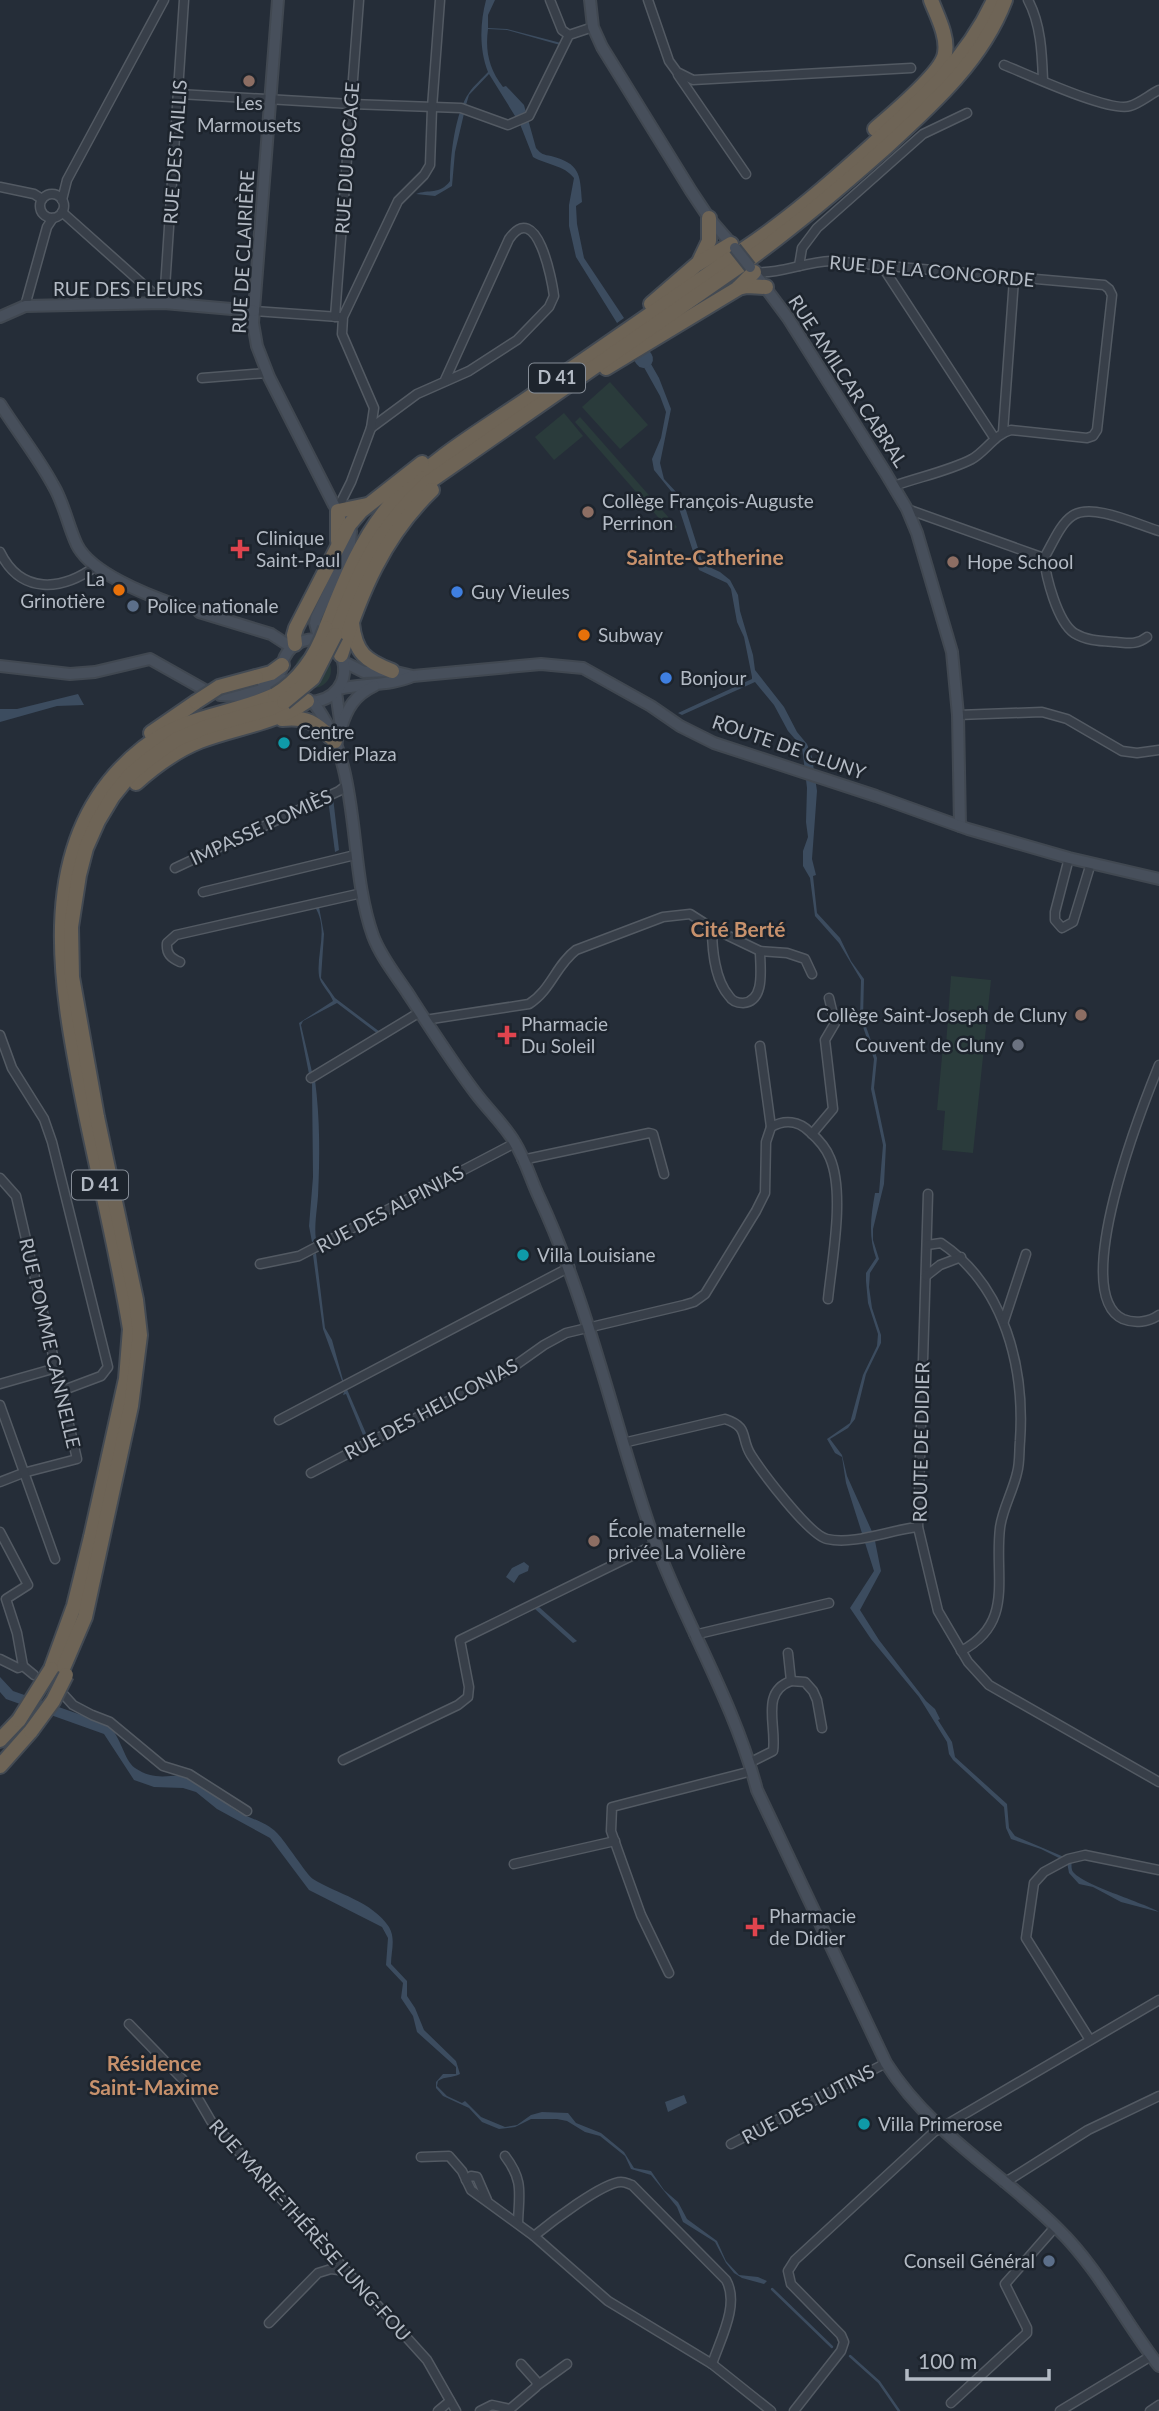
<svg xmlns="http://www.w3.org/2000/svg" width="1159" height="2411" viewBox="0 0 1159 2411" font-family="Lato,sans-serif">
<rect width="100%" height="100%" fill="#252d38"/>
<g fill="#2a3b3b">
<path d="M610,382L648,425L620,449L582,407Z"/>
<path d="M564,413L583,436L554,460L535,437Z"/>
<path d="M580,417L677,527L671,532L575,422Z"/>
<circle cx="313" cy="670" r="18"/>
<path d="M951,976L991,980L973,1153L942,1150L945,1111L937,1110L943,1046L946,1045Z"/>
</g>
<g fill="#3c4c5f">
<path d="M486,0H495L488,15V28L507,29L561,43L560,45L507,30L488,29C485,51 489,69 503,87L506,86L524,105L536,148C541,154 544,155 551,156C580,164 580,173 582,202L576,206L577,224L584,258L624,318L617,323L576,257L569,226V205L574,178C564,165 547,165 533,157L520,124L489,74L469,95L466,105L455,152L452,186L435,196L416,194C428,189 440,195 450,181C450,158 455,112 469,93C474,85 482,79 488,72C479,49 480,23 486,0Z"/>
<path d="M647,357L659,378L671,409L660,463L664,479L677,493L685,507L703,564L720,572L730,580L738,595L740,611L753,655L755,670L784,707L797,732L807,744L812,757L817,791L812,859L816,875L813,876L817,913L840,938L851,961L864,979L863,1018L877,1058L874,1088L886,1145L884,1184L873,1229V1240L879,1259L870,1273L869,1287L872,1308L881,1335V1343L866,1374L855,1419L848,1428L830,1439L842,1455L847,1476L874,1536L881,1571L860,1610L879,1640L926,1701L935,1709L940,1719L938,1720L952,1742L955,1757L1007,1804L1009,1828L1015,1836L1071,1860C1072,1863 1071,1867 1072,1870C1076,1883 1148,1904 1159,1912L1121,1902L1093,1887L1079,1884L1069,1873L1067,1862L1041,1849L1011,1839L1006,1828L1004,1807L953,1760L949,1754L947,1742L919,1697L871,1639L850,1608L874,1571L846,1483L842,1457L835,1453L827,1439L850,1423L863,1375L877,1346L878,1334L868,1303L866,1281V1273L876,1258C868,1235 871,1216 875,1193H879L883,1145L871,1089L874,1059L860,1018L861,980L839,943L815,916L810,878L803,866V851L808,837L806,822L807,788L802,747L788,731L774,705L755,682L682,715L678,713L752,679V677L744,637L737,622L731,589L727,583L699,570L675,496L654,470L652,459L661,438L666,412L660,396L641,362Z"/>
<path d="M78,694L84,705L57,706L0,722V709H17Z"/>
<path d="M333,797L339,850L335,852L328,799Z"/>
<path d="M315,907H319L324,934L321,978L335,998L380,1032L378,1034L337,1003L303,1021L301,1025L312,1072L309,1074L299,1023L333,1001C330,993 320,984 319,976C316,953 329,930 315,907Z"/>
<path d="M315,1080C320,1119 320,1157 318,1196C317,1211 314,1225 316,1240L312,1242L309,1226L313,1177L312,1082Z"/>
<path d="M316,1253L325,1328L332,1340L343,1380L368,1438L365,1440L346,1394L343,1395L345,1389L323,1329L313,1255Z"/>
<path d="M524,1562L529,1566L528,1571L519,1575L514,1583L506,1577L512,1568Z"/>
<path d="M539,1607L577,1641L573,1643L535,1609Z"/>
<path d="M0,1677L13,1691L107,1724C122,1737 123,1759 135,1768C158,1784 175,1771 192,1778C211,1787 225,1806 244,1815C256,1820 268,1824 277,1833C286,1842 306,1874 313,1879C337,1894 372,1901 389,1927C396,1939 391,1951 391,1964L407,1981V1996L415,2008L424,2030L456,2061L460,2074C453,2078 445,2076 438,2081L437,2086L447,2096L462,2103L465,2101L481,2117L505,2127L517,2125L531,2115L542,2112L568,2113L576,2123L601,2133L624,2152L634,2168L651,2171L664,2190L678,2202L687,2219L717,2241L726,2261L739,2275L758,2277L767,2281L764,2284L742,2278L734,2273L726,2263L715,2242L683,2222L677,2207L651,2175L631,2169L625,2156L600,2136L585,2132L567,2121L557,2119H531L515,2127L499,2129L482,2122L469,2108L443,2096L436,2088V2082L443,2074H456V2067L417,2032L413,2016L401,1998L403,1983L386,1965L388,1938L382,1927L309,1890L270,1838L217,1809L196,1792L183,1788L154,1787L134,1780L104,1734L6,1699L0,1692Z"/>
<path d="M684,2095L687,2103L668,2112L665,2102Z"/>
</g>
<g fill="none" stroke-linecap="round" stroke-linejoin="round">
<g stroke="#3c4c5f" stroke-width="2.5">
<path d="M772,2289L832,2347"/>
<path d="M850,2356L879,2382L899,2411"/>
</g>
<path stroke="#3c4c5f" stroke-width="18" d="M640,353L644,359"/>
<path stroke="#3a424d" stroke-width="10" stroke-dasharray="10 5" stroke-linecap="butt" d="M176,605L199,612"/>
<defs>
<g id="street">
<path d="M550,0L562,30L569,35"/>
<path d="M648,0L669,61L677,72L693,80L911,68"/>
<path d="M1028,0C1041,24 1042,54 1043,80"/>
<path d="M1004,65C1027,74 1110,113 1130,106C1140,103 1149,95 1159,90"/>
<path d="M678,75L746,174"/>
<path d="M179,94L351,104L461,108L508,125L529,116L569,35L593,27"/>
<path d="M0,187L34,194L42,199"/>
<circle cx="52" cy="206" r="12"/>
<path d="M62,200L67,180L164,0"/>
<path d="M62,212L164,303"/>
<path d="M799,266L802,248L817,228L923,134L967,113"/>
<path d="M882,266L995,439"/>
<path d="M754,272C781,274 804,262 831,261L1104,285L1109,289L1112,295L1097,430L1093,436L1087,438L1011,430C995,434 986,451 972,459C949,471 919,477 894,486"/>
<path d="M164,303L184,0"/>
<path d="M25,306L47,227L53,218"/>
<path d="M254,311L339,317"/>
<path d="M335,317L359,0"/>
<path d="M202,378L267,373"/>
<path d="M371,428L417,394L469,371L517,340L549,307L554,296C552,280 537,199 509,239L445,380"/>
<path d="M1003,432L1014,279"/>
<path d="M907,509L1044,558"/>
<path d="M337,510L351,482L371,428L374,408L342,334L343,317L398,201L424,175L430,165L432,108L440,0"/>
<path d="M0,552C21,595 62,591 96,566"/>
<path d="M1044,558C1046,577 1057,621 1074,633C1087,641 1101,641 1116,642C1129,643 1137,645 1147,637"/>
<path d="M1044,558C1052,545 1060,524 1072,516C1092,502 1138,525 1159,531"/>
<path d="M958,715L1042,712L1067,719L1122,751L1137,753L1159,750"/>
<path d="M1069,858L1055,912V920L1062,928L1073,922L1091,863"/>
<path d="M175,868L339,791L347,785"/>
<path d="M203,892L355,855"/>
<path d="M712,928C712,949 715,980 729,996C732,1001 737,1003 743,1003C766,1001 760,967 760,951"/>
<path d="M180,962C171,958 166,954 167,943L176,935L362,893"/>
<path d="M425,1020L529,1004C551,990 556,965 576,950L663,917L690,914L712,928L760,951L787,953L805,959L812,974"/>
<path d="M0,1035L12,1068L44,1119L52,1142L108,1367L101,1376L61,1391"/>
<path d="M760,1046L771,1127"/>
<path d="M1159,1065C1142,1107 1068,1294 1123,1319C1135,1324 1149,1322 1159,1315"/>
<path d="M311,1078L420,1012"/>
<path d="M812,1134L833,1109L825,1040L835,1023L829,998"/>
<path d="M522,1160L649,1133L653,1134L664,1174"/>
<path d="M0,1178L16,1196L77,1459L23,1473L0,1482"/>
<path d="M928,1194L918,1527L938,1611L968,1662L989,1685L1159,1782"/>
<path d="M927,1245L941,1243C1005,1286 1025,1368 1020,1441C1019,1451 1020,1463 1017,1473C1013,1491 1002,1510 1000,1528C994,1577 1015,1623 961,1651"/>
<path d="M260,1264L299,1256L515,1143"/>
<path d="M926,1276L940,1265L961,1257"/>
<path d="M1004,1321L1026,1254"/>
<path d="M0,1384L56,1368"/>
<path d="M0,1405L55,1559"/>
<path d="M279,1420L570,1267"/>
<path d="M623,1443L725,1419C750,1427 740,1438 751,1455C762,1472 809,1535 827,1539C855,1545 889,1530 918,1527"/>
<path d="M311,1473L513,1367L544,1345L566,1333L684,1305L694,1302L705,1294L756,1211L765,1193L766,1142L771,1127C785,1119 799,1121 810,1132C818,1139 826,1148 830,1158C845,1193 832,1260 828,1299"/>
<path d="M0,1532L28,1585L6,1599L17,1633L23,1666"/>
<path d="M694,1635L829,1603"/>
<path d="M0,1659L18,1668L23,1666L34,1675"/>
<path d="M791,1681L805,1682L813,1691L817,1700L822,1728"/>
<path d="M63,1694L73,1705L92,1715L110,1722L163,1766L189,1774L247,1811"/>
<path d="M343,1760L458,1705L468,1697L469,1687L460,1640L656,1544"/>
<path d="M749,1763L773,1751C777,1726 760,1692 791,1681L788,1653"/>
<path d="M514,1864L615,1841"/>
<path d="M669,1973L641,1915L622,1862L611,1831L612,1807L752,1771"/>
<path d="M129,2024L193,2090L211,2121L427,2360L456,2411"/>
<path d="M1090,2040L1026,1938L1034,1883L1044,1872L1068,1859L1085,1855L1159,1870"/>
<path d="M731,2144L886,2063"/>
<path d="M505,2156C524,2181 519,2193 518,2223"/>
<path d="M421,2157L449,2156L462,2171L471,2190L534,2236L608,2301L712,2364L771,2411"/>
<path d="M466,2180L471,2176L477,2177L487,2200"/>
<path d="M1004,2183L1088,2130L1159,2096"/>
<path d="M534,2236C550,2223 603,2182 621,2182C626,2182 628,2184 632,2185L726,2280C740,2304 720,2340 712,2364"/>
<path d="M269,2323L318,2273L331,2269L346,2271"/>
<path d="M538,2385L567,2364"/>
<path d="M951,2403L1027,2333V2328L1005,2284L1056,2226"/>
<path d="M438,2411L450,2401"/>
<path d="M480,2411L492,2405L510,2409L536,2387L537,2382L521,2364"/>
<path d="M794,2411L841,2351L844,2342L841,2335L791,2284L788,2271L795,2260L934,2132L1159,2000"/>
<path d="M1060,2411L1151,2356"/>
<path d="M1150,2411L1159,2405"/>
</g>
<g id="secondary">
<path d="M278,0L253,323L257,346L269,377L334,505L351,531L350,546L316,618L315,623L318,634"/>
<path d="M590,0L593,27L602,47L691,191L709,218L735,248"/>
<path d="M750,267L788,318L885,472L907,509L917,533L952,652L958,715L960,826"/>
<path d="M0,317L25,306L164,303L254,311"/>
<path d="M0,404C17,431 38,457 53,485C64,503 68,526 77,545C91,573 147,595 176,605"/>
<path d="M199,612L271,634L291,647"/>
<path d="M344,662L364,672L392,671L413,676L541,664L583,668L651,706L680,726L714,743L876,796L968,829L1069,858L1159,879"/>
<path d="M0,666L70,674L95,672L150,659L205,690"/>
<path d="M281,671C283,651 296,639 316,639"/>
<path d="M339,689C363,683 391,686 413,676"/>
<path d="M336,692L341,727"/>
<path d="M220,695L240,696L282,679"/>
<path d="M308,702C334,702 350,682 342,657"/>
<path d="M313,702C364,768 346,860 373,936C381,957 395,974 407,992C429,1026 450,1059 474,1091C487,1109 504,1124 515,1143C525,1159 531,1180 539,1197C588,1302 612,1416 649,1525C680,1615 733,1698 757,1790L886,2063C931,2134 1000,2171 1058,2229C1099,2269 1124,2321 1159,2366"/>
<path d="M341,728C347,708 355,695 374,686"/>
</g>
<g id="highway">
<path d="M875,129C891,115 943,72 945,53C948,36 937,16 931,0"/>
<path d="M744,249C789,219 830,183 870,147C918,103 967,60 994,0"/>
<path d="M751,258C798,224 841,187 884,149C931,106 982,61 1005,0"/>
<path d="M699,262L709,241V218"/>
<path d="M738,288L747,286L766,287"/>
<path d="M651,304L696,265L731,244"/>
<path d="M606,368L737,289L754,272"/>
<path d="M338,541V511L367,505"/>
<path d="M352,623C355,653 366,661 392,671"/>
<path d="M326,628C344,582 362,535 396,498C433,458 483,429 527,399C596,352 665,304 733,257"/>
<path d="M335,635C359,571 376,532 426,484L741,265"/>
<path d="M295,644L294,635L296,628L349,525L361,511L422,463"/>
<path d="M341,655C360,593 384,536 432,490"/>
<path d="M256,677L271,673L282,665"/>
<path d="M282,719C309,716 316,724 335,741"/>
<path d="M151,733L196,702"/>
<path d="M136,783C155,766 175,751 200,741C236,727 274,724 307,701"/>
<path d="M51,1669L74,1606L91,1537L126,1379L130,1329C118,1254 99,1179 84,1105C60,984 31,836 143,748C187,714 228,716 275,695"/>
<path d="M61,1673L85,1617L131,1406L140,1335L136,1300L97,1117L72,977L71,927L79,875L86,848L98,821L113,796L130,775L149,759L177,739L206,727L272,708L284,702"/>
<path d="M0,1740L19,1720"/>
<path d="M0,1766L31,1731"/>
</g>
</defs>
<use href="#street" stroke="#535a63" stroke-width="11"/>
<use href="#secondary" stroke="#414851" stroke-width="14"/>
<use href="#highway" stroke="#434a53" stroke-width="18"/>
<use href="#street" stroke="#383f49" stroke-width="8"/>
<use href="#secondary" stroke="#474f5b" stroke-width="10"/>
<use href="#highway" stroke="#6e6456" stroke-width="14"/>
<defs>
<path id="secondary-bridge" d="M735,248L750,267"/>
<g id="highway-bridge">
<path d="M275,695C301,679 316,656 326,628"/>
<path d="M196,702L219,687L256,677"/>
<path d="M284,702L313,678L335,635"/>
<path d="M19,1720L51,1669"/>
<path d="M31,1731L53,1701L66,1675"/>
</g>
</defs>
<use href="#secondary-bridge" stroke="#414851" stroke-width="14" stroke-linecap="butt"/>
<use href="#highway-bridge" stroke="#434a53" stroke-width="18" stroke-linecap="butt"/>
<use href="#secondary-bridge" stroke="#474f5b" stroke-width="10"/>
<use href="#highway-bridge" stroke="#6e6456" stroke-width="14"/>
</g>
<g fill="#8d6e63" stroke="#1d242d" stroke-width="2.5">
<circle cx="249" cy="81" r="7"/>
<circle cx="588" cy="512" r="7"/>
<circle cx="953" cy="562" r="7"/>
<circle cx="1081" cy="1015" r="7"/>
<circle cx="594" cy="1541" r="7"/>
</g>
<g fill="#e0444e" stroke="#1d242d" stroke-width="2.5">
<path d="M236.5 538.5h7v7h7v7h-7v7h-7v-7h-7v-7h7z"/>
<path d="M503.5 1024.5h7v7h7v7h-7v7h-7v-7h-7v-7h7z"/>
<path d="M751.5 1916.5h7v7h7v7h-7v7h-7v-7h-7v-7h7z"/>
</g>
<g fill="#e8710a" stroke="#1d242d" stroke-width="2.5">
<circle cx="119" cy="590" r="7"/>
<circle cx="584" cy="635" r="7"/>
</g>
<g fill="#3f7fe0" stroke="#1d242d" stroke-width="2.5">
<circle cx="457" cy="592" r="7"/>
<circle cx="666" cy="678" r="7"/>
</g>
<g fill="#5c6f8a" stroke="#1d242d" stroke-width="2.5">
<circle cx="133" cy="606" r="7"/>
<circle cx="1049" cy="2261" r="7"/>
</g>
<g fill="#0f9aa8" stroke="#1d242d" stroke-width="2.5">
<circle cx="284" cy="743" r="7"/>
<circle cx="523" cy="1255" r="7"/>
<circle cx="864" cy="2124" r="7"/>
</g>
<circle fill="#6b7280" stroke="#1d242d" stroke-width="2.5" cx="1018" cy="1045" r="7"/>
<g text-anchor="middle" stroke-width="5" stroke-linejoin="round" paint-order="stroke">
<g fill="#1d242d" stroke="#868d97" stroke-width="2">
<rect x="529" y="363.5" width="56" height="29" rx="5"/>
<rect x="72" y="1170.5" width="56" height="29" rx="5"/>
</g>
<g font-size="18" font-weight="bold" fill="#b3bac4">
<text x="557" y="384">D 41</text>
<text x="100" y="1191">D 41</text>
</g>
<g font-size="19" fill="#b3bac4" stroke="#1d242d" text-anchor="start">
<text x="249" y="110" text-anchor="middle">Les<tspan x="249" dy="22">Marmousets</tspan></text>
<text x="602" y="508">Collège François-Auguste<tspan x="602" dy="22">Perrinon</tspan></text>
<text x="256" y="545">Clinique<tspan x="256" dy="22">Saint-Paul</tspan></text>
<text x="967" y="569">Hope School</text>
<text x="105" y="586" text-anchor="end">La<tspan x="105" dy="22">Grinotière</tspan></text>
<text x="471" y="599">Guy Vieules</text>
<text x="147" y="613">Police nationale</text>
<text x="598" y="642">Subway</text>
<text x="680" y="685">Bonjour</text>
<text x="298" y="739">Centre<tspan x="298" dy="22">Didier Plaza</tspan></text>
<text x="1067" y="1022" text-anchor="end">Collège Saint-Joseph de Cluny</text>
<text x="521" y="1031">Pharmacie<tspan x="521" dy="22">Du Soleil</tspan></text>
<text x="1004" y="1052" text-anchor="end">Couvent de Cluny</text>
<text x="537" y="1262">Villa Louisiane</text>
<text x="608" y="1537">École maternelle<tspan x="608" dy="22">privée La Volière</tspan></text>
<text x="769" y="1923">Pharmacie<tspan x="769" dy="22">de Didier</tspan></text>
<text x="878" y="2131">Villa Primerose</text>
<text x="1035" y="2268" text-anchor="end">Conseil Général</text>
</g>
<g font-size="19" fill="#b3bac4" stroke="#1d242d">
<text transform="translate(175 152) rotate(-86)" y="7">RUE DES TAILLIS</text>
<text transform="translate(347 158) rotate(-86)" y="7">RUE DU BOCAGE</text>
<text transform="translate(243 252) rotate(-87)" y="7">RUE DE CLAIRIÈRE</text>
<text transform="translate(932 271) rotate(5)" y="7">RUE DE LA CONCORDE</text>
<text x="128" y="296">RUE DES FLEURS</text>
<text transform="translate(848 381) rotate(57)" y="7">RUE AMILCAR CABRAL</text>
<text transform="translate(789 747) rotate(19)" y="7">ROUTE DE CLUNY</text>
<text transform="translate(261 827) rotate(-25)" y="7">IMPASSE POMIÈS</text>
<text transform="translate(390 1209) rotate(-28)" y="7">RUE DES ALPINIAS</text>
<text transform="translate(50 1343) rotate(77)" y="7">RUE POMME CANNELLE</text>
<text transform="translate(431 1409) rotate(-28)" y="7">RUE DES HELICONIAS</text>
<text transform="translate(921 1442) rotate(-89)" y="7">ROUTE DE DIDIER</text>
<text transform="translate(808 2104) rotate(-28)" y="7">RUE DES LUTINS</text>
<text transform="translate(310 2230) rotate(48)" y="7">RUE MARIE-THÉRÈSE LUNG-FOU</text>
</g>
<g font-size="21" font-weight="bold" fill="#c7916c" stroke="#1d242d">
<text x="705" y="565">Sainte-Catherine</text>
<text x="738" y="937">Cité Berté</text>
<text x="154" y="2071">Résidence<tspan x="154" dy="24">Saint-Maxime</tspan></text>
</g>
</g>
<path d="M907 2369v10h142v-10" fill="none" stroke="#b3bac4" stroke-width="3.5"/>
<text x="918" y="2369" font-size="21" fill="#b3bac4" stroke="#1d242d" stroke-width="5" paint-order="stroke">100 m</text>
</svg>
